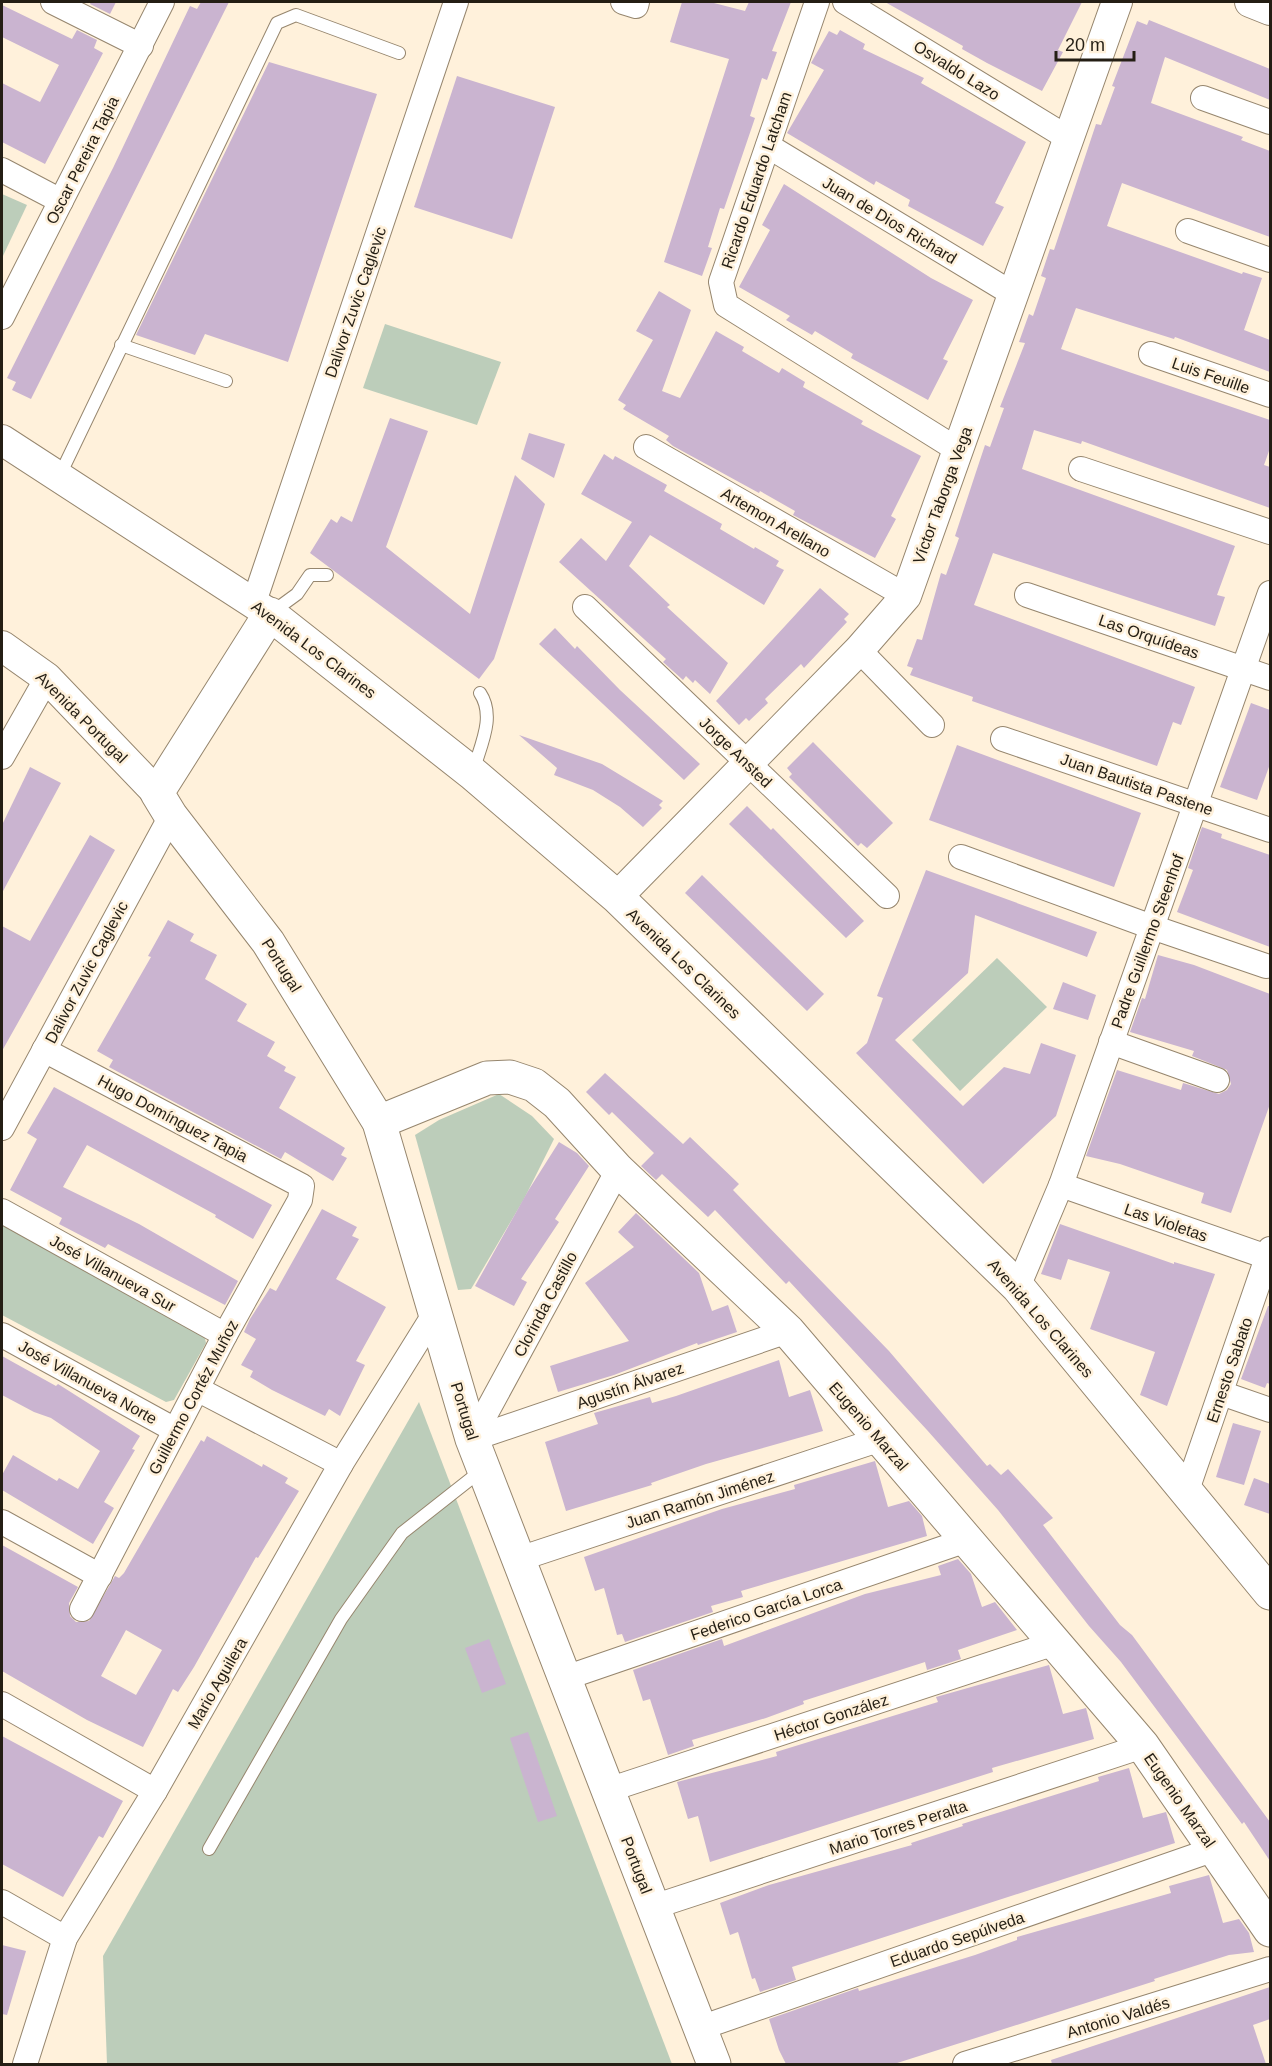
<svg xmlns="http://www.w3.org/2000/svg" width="1272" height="2066" viewBox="0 0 1272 2066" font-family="Arial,sans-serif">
<rect width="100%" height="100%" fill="#fff1db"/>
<g fill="#bccdba">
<path d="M2,194L27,205L2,258Z"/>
<path d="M385,324L501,362L477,425L363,388Z"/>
<path d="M997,958L1047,1007L960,1091L912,1040Z"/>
<path d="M499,1094L532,1116L554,1139L524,1199L471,1289L458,1290L415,1135L439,1120Z"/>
<path d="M2,1221L204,1334L206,1343L174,1400L166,1402L2,1315Z"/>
<path d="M419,1402L672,2064H107L103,1956Z"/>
</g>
<g fill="#cab4d0" fill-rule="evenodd">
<path d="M91,2H116L110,14L90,4Z"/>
<path d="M201,2H229L31,399L12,390L16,382L7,378L113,168L190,6L197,9Z"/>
<path d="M682,2H710L745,11L749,2H791L772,51L777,52L767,80L762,78L750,116L755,118L724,209L720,208L708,247L712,248L702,276L664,262L729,59L670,42Z"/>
<path d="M885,2H1082L1058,50L1063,52L1042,91L987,63L962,49L963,46Z"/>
<path d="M2,5L72,39L77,30L97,40L94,48L103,53L45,164L2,142V83L40,102L59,65L2,37Z"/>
<path d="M1149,20L1270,69V100L1165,57L1151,103L1243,137L1241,140L1270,151V237L1122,183L1107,226L1242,274L1243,272L1262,278L1244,330L1270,340V372L1175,337L1174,339L1076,308L1061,349L1270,420V448L1264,465L1270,467V508L1082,441L1081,444L1034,430L1022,469L1235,546L1217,595L1225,597L1215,626L993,553L974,605L1195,687L1181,725L1173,722L1157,766L972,701L973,697L910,675L913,668L907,666L917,639L922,640L941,573L946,575L959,538L955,536L976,472L985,445L990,447L1004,408L1000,407L1025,343L1019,342L1029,314L1033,316L1046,278L1041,276L1050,249L1054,250L1096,124L1101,125L1115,87L1112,86L1137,21L1147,25Z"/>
<path d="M840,30L865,44L863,49L924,78L921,83L1026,142L995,203L1004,207L983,246L908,206L910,200L876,181L874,185L787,133L824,70L811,63L829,31L837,35Z"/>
<path d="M269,62L377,94L288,362L205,334L195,355L136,335Z"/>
<path d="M457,76L555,107L512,239L414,207Z"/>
<path d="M784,184L931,278L973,300L943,359L948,361L928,400L851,358L853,354L815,331L812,335L786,320L790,316L739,287L770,230L762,225Z"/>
<path d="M659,291L691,310L662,391L680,398L716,331L744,347L742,351L779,373L782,368L805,382L803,387L863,421L861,424L921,456L891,516L896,519L875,558L793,515L795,511L760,491L759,493L673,446L666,440L669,436L623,409L626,405L618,400L653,340L636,331Z"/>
<path d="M390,418L428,431L386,547L470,614L515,475L545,504L494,659L479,679L310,553L331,519L337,523L341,516L352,522Z"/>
<path d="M529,433L565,444L554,478L521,459Z"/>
<path d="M604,454L613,460L615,456L667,485L664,491L722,524L720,529L754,549L755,547L779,561L776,566L784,570L764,605L650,535L629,566L670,605L667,607L728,663L710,694L695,680L693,683L686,676L683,680L663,662L666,659L559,562L581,538L606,561L632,522L581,494Z"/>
<path d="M820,588L849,614L844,619L847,622L804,668L801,664L765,699L768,703L749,721L746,718L739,725L716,701Z"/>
<path d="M555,628L575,649L577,646L620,690L700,764L684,780L539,644Z"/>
<path d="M1251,703L1270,710V764L1257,800L1220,787Z"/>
<path d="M519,735L602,764L663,801L659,805L662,808L643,827L620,807L593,790L554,775L557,768Z"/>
<path d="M813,742L893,823L867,848L861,843L858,846L789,777L792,774L787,768Z"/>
<path d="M957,745L1141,813L1114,887L929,820Z"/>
<path d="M30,767L61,783L2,893V825Z"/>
<path d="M747,806L771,830L773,828L864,921L846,938L729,824Z"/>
<path d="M1202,827L1222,834L1221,838L1270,855V947L1177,912L1193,870L1188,868Z"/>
<path d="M90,835L115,850L2,1051V926L30,941Z"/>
<path d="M926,870L1097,932L1087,957L975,915L968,973L895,1040L963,1106L1004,1067L1030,1074L1041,1043L1076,1055L1056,1116L983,1184L856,1053L867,1043L883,998L877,996Z"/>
<path d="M702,875L824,994L807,1011L685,893Z"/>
<path d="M168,920L194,934L190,941L217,955L205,979L247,1004L237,1021L275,1042L267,1056L286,1067L284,1071L296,1077L279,1108L345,1148L341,1155L347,1158L333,1181L285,1152L281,1159L133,1080L109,1067L113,1060L97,1051L151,957L148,956Z"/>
<path d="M1158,955L1194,965L1270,994V1104L1231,1213L1201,1203L1204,1193L1120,1164L1086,1156L1117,1070L1181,1090L1183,1083L1219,1094L1227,1090L1231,1084L1227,1070L1192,1056L1194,1051L1130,1032L1142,998L1145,999Z"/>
<path d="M1063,982L1096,995L1088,1020L1053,1009Z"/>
<path d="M605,1073L683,1144L690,1137L739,1184L733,1190L889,1351L987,1466L990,1464L1001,1475L1008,1469L1053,1518L1043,1525L1120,1625L1132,1635L1270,1822V1861L1244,1822L1242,1824L1121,1662L1089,1626L998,1510L927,1430L789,1281L786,1284L715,1210L708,1217L662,1174L656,1180L641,1166L654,1153L612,1112L609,1115L586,1092Z"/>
<path d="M54,1087L272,1205L253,1239L215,1217L216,1215L87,1145L63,1187L139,1224L238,1281L225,1305L108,1244L105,1248L59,1224L62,1218L10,1190L37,1139L27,1133Z"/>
<path d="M559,1142L577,1153L589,1166L555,1219L559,1222L521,1279L527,1282L514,1306L475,1286L528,1191Z"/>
<path d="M322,1209L357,1227L352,1236L359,1239L336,1279L386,1307L356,1361L365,1365L340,1416L329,1409L325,1416L272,1390L250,1377L253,1371L241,1365L256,1339L244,1332L250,1319L270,1288L276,1291Z"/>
<path d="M636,1213L699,1273L712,1311L728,1305L737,1332L698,1345L697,1343L614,1375L558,1392L550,1366L629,1341L585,1283L634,1247L618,1232Z"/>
<path d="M1060,1224L1174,1264V1262L1215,1274L1167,1406L1140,1395L1155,1352L1090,1329L1110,1272L1068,1259L1061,1280L1041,1274Z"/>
<path d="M1268,1306H1270V1384L1267,1383L1265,1388L1241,1379Z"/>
<path d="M2,1356L56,1386L58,1384L140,1436L132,1449L135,1450L104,1502L114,1508L93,1544L2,1490V1475L13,1455L57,1481L59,1478L78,1489L100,1451L51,1418L34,1412L2,1395Z"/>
<path d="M779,1360L789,1397L810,1390L823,1431L706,1464L651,1483L652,1485L566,1511L545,1442L598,1424L594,1413L650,1397L652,1403L676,1396Z"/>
<path d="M1233,1423L1261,1431L1244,1485L1216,1477Z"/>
<path d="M207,1436L262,1467L263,1464L288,1478L285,1483L299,1491L258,1558L256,1557L194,1667L178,1692L173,1689L143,1747L87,1720L2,1671V1545L78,1587L69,1603L70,1616L76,1622L89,1621L115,1576L119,1578L124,1573L201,1440L204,1442ZM126,1630L162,1650L136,1695L101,1676Z"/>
<path d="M875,1461L888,1507L909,1501L922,1516L927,1536L741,1591L743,1597L711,1606L713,1612L625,1642L622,1634L617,1635L604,1588L595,1591L584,1557L722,1509L795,1489L794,1485Z"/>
<path d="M1254,1478L1270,1484V1514L1244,1505Z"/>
<path d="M958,1559L971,1574L982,1607L995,1602L1017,1630L958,1650L961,1659L927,1670L925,1662L803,1701L804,1704L766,1718L692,1740L694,1746L668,1755L650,1699L643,1701L633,1670L722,1639L724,1646L865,1594L941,1575L938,1566Z"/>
<path d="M489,1639L506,1684L482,1693L465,1648Z"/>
<path d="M1049,1665L1063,1714L1086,1708L1094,1739L992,1768L993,1772L710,1862L698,1816L688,1819L677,1782L777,1756L776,1752L938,1702L936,1697Z"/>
<path d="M528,1732L557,1816L538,1822L510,1738Z"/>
<path d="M2,1736L123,1801L103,1838L99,1836L63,1897L2,1864Z"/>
<path d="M1129,1768L1143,1818L1166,1812L1175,1843L792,1967L796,1980L760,1992L755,1978L752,1979L738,1932L730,1935L720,1903L769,1885L912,1845L911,1843L963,1826L962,1824L1099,1781L1098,1777Z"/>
<path d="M1209,1875L1223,1923L1239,1919L1249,1933L1254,1952L1229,1955L1154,1979L1155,1981L894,2064H786L779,2050L769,2019L858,1988L859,1991L975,1955L1017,1940V1937L1171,1893L1169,1886Z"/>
<path d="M2,1945L26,1951L7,2015L2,2014Z"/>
<path d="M1270,1987V2019L1253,2025L1266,2064H1052L1051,2060Z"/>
</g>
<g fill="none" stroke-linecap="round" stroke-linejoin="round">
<defs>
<g id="service">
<path d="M121,345L226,381"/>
<path d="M59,477L277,23L296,15L399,53"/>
<path d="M271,613L297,594L310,575H327"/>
<path d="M473,772C480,746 496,717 480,693"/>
<path d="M209,1849L341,1619L402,1533L482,1470"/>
</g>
<g id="minor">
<path d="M53,2L141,46"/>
<path d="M623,2L636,6L637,2"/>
<path d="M817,2L721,282L726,305L958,450"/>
<path d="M845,2L1068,138"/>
<path d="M1203,98L1270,122"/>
<path d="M768,146L1013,294"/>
<path d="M2,170L61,201"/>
<path d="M1188,231L1270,260"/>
<path d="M2,317L162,2"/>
<path d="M1151,354L1270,395"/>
<path d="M646,447L906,596"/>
<path d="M1081,469L1270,532"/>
<path d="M1027,595L1270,678"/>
<path d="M254,602L456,2"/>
<path d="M585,607L887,896"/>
<path d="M859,650L932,725"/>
<path d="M1003,739L1270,830"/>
<path d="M2,757L47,678"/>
<path d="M961,857L1152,927L1266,966"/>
<path d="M1111,1042L1217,1080"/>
<path d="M44,1050L302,1186L300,1200L225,1335L82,1609"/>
<path d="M2,1128L171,816"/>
<path d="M1061,1185L1270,1258"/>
<path d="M2,1211L225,1335"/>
<path d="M1018,1287L1061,1185L1270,593"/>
<path d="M2,1335L175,1430"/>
<path d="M197,1389L341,1464"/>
<path d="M1221,1393L1270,1410"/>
<path d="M472,1439L788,1331"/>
<path d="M472,1439L618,1170"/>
<path d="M1187,1490L1270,1249"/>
<path d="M2,1522L100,1576"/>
<path d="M519,1559L881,1439"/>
<path d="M565,1678L967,1540"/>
<path d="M2,1704L155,1791"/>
<path d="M608,1790L1055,1643"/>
<path d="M2,1902L65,1938"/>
<path d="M653,1907L1143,1746"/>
<path d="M700,2028L1215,1849"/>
<path d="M25,2064L65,1938L155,1791L341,1464L435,1313"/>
<path d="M965,2064L1270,1969"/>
</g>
<g id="tertiary">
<path d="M1250,2L1270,10"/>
<path d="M2,440L270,614"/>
<path d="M2,646L47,678L157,793"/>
<path d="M617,897L859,650L906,596L1117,2"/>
</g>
<g id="secondary">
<path d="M379,1122L487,1078L510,1077L534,1085L557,1103L618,1170L788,1331L1143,1746L1270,1930"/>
<path d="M714,2064L472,1439L379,1122L268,942L171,816L157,793L270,614L472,773L617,897L1018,1287L1270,1593"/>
</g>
</defs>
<use href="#service" stroke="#96866e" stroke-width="14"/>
<use href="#minor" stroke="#96866e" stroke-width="26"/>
<use href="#tertiary" stroke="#96866e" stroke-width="32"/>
<use href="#secondary" stroke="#96866e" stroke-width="35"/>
<use href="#service" stroke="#fff" stroke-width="12"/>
<use href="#minor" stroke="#fff" stroke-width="24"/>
<use href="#tertiary" stroke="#fff" stroke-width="30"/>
<use href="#secondary" stroke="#fff" stroke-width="33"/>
</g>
<g text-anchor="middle" stroke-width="5" stroke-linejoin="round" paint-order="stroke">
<g font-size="16" fill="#241e14" stroke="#fff1db">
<text transform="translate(957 70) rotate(32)" y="6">Osvaldo Lazo</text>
<text transform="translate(82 160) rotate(-63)" y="6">Oscar Pereira Tapia</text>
<text transform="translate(756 180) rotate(-71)" y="6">Ricardo Eduardo Latcham</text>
<text transform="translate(890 220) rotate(31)" y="6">Juan de Dios Richard</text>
<text transform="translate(355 302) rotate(-71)" y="6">Dalivor Zuvic Caglevic</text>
<text transform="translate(1211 375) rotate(19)" y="6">Luis Feuille</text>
<text transform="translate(942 495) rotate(-70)" y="6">Víctor Taborga Vega</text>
<text transform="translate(776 522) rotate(30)" y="6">Artemon Arellano</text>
<text transform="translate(1149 636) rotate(19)" y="6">Las Orquídeas</text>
<text transform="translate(314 649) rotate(37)" y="6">Avenida Los Clarines</text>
<text transform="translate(82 717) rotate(45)" y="6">Avenida Portugal</text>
<text transform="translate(736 752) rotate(44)" y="6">Jorge Ansted</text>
<text transform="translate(1137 784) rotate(19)" y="6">Juan Bautista Pastene</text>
<text transform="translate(1147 941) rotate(-70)" y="6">Padre Guillermo Steenhof</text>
<text transform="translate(684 963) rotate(44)" y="6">Avenida Los Clarines</text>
<text transform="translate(282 965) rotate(58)" y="6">Portugal</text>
<text transform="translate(86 972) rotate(-62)" y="6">Dalivor Zuvic Caglevic</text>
<text transform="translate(173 1118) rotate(28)" y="6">Hugo Domínguez Tapia</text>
<text transform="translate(1166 1222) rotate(19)" y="6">Las Violetas</text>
<text transform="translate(113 1273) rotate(29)" y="6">José Villanueva Sur</text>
<text transform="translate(545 1304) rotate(-62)" y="6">Clorinda Castillo</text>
<text transform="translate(1041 1318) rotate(49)" y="6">Avenida Los Clarines</text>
<text transform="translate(1229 1370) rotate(-71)" y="6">Ernesto Sabato</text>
<text transform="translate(88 1382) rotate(29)" y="6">José Villanueva Norte</text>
<text transform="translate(630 1385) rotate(-19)" y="6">Agustín Álvarez</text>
<text transform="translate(193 1397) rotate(-62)" y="6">Guillermo Cortéz Muñoz</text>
<text transform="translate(465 1411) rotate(73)" y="6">Portugal</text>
<text transform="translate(869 1426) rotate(49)" y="6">Eugenio Marzal</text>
<text transform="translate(700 1499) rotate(-18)" y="6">Juan Ramón Jiménez</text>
<text transform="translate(766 1609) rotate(-19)" y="6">Federico García Lorca</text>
<text transform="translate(217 1683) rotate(-60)" y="6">Mario Aguilera</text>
<text transform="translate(831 1717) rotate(-18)" y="6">Héctor González</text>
<text transform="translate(1180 1800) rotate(55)" y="6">Eugenio Marzal</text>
<text transform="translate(898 1827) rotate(-18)" y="6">Mario Torres Peralta</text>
<text transform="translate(637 1865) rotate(69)" y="6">Portugal</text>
<text transform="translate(957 1939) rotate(-19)" y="6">Eduardo Sepúlveda</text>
<text transform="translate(1118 2017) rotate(-17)" y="6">Antonio Valdés</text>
</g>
</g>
<rect width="1272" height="2066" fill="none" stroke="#241e14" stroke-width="6"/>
<path d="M1056 51v9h78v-9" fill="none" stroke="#241e14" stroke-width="3"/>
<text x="1065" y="51" font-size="18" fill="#241e14" stroke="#fff1db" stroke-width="4.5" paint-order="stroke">20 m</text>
</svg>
